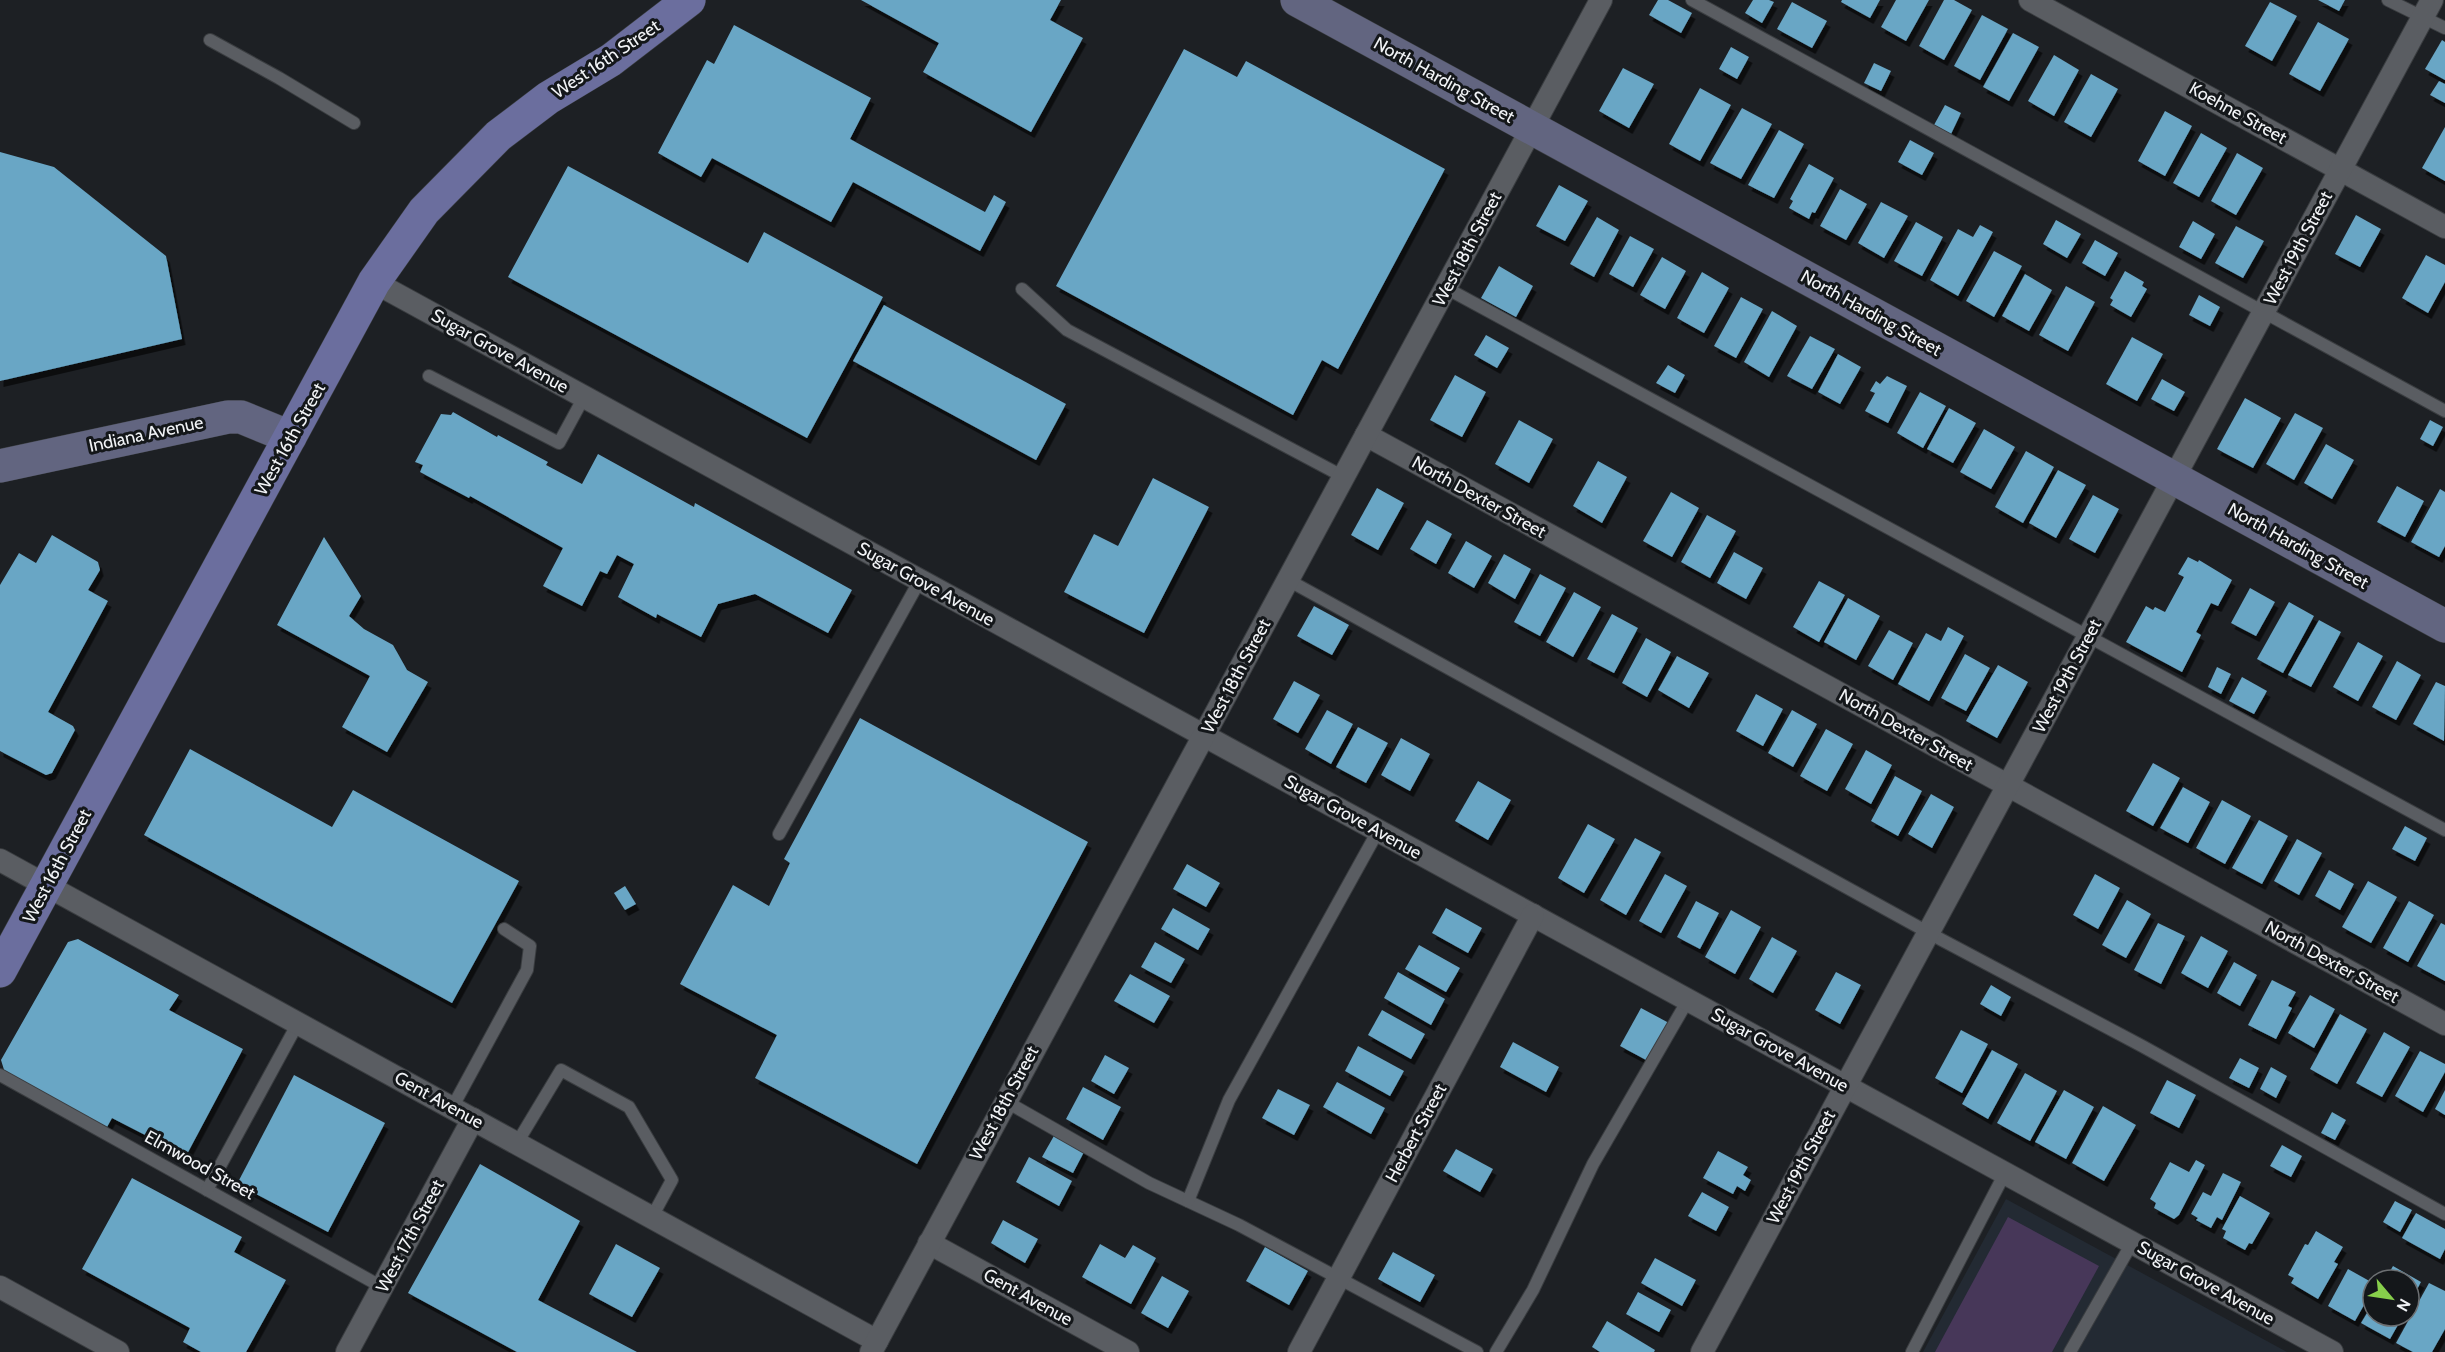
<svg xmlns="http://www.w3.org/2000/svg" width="2445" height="1352" viewBox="0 0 2445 1352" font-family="Cabin,sans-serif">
<defs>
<filter id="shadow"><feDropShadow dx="3.5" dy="6" stdDeviation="0" flood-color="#0009"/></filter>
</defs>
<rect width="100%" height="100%" fill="#1d2024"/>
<path fill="#232a33" d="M2006,1199L2287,1352H1923Z"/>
<path fill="#473759" d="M2008,1217L2099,1266L2052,1352H1935Z"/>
<g fill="#69a6c5" filter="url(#shadow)">
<path d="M861,0H1061L1050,20L1083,38L1031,132L923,72L939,43Z"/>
<path d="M1658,0H1668L1692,13L1681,33L1649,15Z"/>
<path d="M1753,0H1769L1774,2L1762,23L1745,13Z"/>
<path d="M1842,0H1880L1870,18L1841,2Z"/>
<path d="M1896,0H1929L1906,41L1881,27Z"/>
<path d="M1944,0H1954L1972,10L1944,60L1919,46Z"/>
<path d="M2318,0H2345L2339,11Z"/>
<path d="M1792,2L1827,21L1812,48L1777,29Z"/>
<path d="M2270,2L2297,16L2272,61L2245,46Z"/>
<path d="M1982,15L2008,29L1980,80L1954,66Z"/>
<path d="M2318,22L2349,39L2320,91L2289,74Z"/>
<path d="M734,25L871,98L850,139L985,212L994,195L1006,202L980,251L853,182L831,222L712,158L701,177L658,153L707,60L714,64Z"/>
<path d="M2013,33L2039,47L2009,101L1983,87Z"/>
<path d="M2442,40L2445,42V80L2425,69Z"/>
<path d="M1731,47L1749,57L1737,79L1719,69Z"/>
<path d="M1184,49L1237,77L1246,61L1445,169L1338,369L1322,360L1293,415L1056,286Z"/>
<path d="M2054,55L2079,70L2054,116L2028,101Z"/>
<path d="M1874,63L1891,71L1881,91L1864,83Z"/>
<path d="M1623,68L1654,84L1629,128L1599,111Z"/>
<path d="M2091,74L2118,89L2091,137L2064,122Z"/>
<path d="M2439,81L2445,84V103L2430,95Z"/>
<path d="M1700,88L1731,105L1700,161L1669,144Z"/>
<path d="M1945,105L1961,113L1951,134L1934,125Z"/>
<path d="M1742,108L1772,124L1741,179L1710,163Z"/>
<path d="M2165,111L2192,126L2165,176L2138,161Z"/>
<path d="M2445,127V181L2422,168Z"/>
<path d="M1779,130L1804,144L1774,198L1748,185Z"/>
<path d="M2201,133L2227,148L2199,197L2173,183Z"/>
<path d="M1910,140L1934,153L1922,175L1898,162Z"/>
<path d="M0,152L54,167L166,256L182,339L0,381Z"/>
<path d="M2237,153L2263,168L2236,215L2211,201Z"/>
<path d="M1809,164L1834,178L1815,213L1812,212L1809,219L1789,208L1793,201L1790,199Z"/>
<path d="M568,166L748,263L764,232L883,297L807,438L508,277Z"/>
<path d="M1559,185L1588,201L1565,241L1536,226Z"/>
<path d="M1840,189L1867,204L1846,240L1820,226Z"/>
<path d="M1881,202L1908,216L1884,258L1858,243Z"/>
<path d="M2356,215L2381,229L2360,267L2335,254Z"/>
<path d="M1597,217L1619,230L1594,277L1570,264Z"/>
<path d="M2056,220L2081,234L2067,258L2043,244Z"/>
<path d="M2193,221L2215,234L2201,259L2179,247Z"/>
<path d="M1916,222L1943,237L1922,276L1894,261Z"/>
<path d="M1980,225L1993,232L1958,296L1930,280L1958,229L1973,237Z"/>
<path d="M2236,226L2264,241L2243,278L2215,263Z"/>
<path d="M1630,236L1654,249L1633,287L1609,274Z"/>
<path d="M2095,240L2118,253L2105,276L2082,263Z"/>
<path d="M1994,251L2022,266L1994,317L1966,301Z"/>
<path d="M2426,255L2445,265V282L2428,313L2402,298Z"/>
<path d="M1662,257L1686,271L1665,309L1640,295Z"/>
<path d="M1499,266L1533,286L1516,317L1481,298Z"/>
<path d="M2125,271L2144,282L2142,286L2147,289L2131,317L2110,305L2113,300L2110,298Z"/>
<path d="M1702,272L1729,288L1704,333L1677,318Z"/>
<path d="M2025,274L2052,290L2029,331L2002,316Z"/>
<path d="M2066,286L2095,302L2068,351L2039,335Z"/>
<path d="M2199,295L2220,307L2210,326L2189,315Z"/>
<path d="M1741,297L1763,309L1736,358L1714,346Z"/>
<path d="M884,305L1066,404L1036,460L853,361Z"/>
<path d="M1772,311L1797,326L1769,377L1744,362Z"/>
<path d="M1486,335L1509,348L1497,368L1474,355Z"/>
<path d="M1810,336L1835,349L1812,389L1787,376Z"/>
<path d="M2132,337L2163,354L2137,401L2106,384Z"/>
<path d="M1838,354L1861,367L1840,404L1818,392Z"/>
<path d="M1668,365L1685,375L1675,393L1656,383Z"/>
<path d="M1455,375L1486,392L1462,437L1430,420Z"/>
<path d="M1887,376L1907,386L1888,423L1865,411L1875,393L1870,391L1876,381L1880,384Z"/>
<path d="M2162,379L2185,392L2174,411L2151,399Z"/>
<path d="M1920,392L1946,406L1923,448L1897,433Z"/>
<path d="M2245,398L2281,418L2253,468L2217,449Z"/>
<path d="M1949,408L1976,423L1953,463L1927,449Z"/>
<path d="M453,412L497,437L498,435L548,462L546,465L582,484L598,454L694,507L695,503L852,590L828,633L755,594L718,604L701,637L657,614L656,618L618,597L634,564L617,555L607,574L600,571L582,606L543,586L563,548L470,496L469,498L420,472L423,465L415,462L441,414L451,415Z"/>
<path d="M2295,413L2323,428L2294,480L2266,464Z"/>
<path d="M1519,420L1553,439L1529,483L1495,464Z"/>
<path d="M2430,420L2443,427L2433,446L2420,439Z"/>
<path d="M1984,429L2015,447L1991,489L1960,472Z"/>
<path d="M2326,444L2354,460L2332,499L2304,483Z"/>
<path d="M2026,451L2054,467L2023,523L1995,507Z"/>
<path d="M1598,461L1627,477L1602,523L1573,506Z"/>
<path d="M2058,470L2086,485L2056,538L2029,523Z"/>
<path d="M1153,478L1209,507L1144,633L1064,592L1094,534L1118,546Z"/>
<path d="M2397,486L2424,501L2405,537L2377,522Z"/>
<path d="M1377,488L1404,503L1378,550L1351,535Z"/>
<path d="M2440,489L2445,492V546L2439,557L2411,542Z"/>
<path d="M1671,492L1699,508L1672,557L1643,541Z"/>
<path d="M2093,495L2119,509L2095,553L2069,539Z"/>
<path d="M1707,515L1736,531L1710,578L1681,562Z"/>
<path d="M1427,520L1452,534L1436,564L1410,549Z"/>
<path d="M52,535L98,562L100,570L88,590L108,601L48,712L73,726L75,730L52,773L46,775L0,751V585L19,553L36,563Z"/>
<path d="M324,537L361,596L349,616L364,629L393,645L407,670L428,682L387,752L342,727L370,676L277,625Z"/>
<path d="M1466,541L1492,556L1474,588L1448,573Z"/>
<path d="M1734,552L1763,568L1746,599L1717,583Z"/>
<path d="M1504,554L1531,569L1515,599L1488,583Z"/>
<path d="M2188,557L2198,562L2199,560L2232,580L2218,606L2211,603L2196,632L2201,635L2182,672L2126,642L2146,606L2153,610L2155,607L2165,612L2184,577L2178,574Z"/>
<path d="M1540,574L1566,588L1540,636L1514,622Z"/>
<path d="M1819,581L1845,595L1819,642L1793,627Z"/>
<path d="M2250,588L2275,602L2256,636L2231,623Z"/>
<path d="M1574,592L1601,607L1573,657L1546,642Z"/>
<path d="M1848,598L1880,616L1856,660L1824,642Z"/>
<path d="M2289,602L2314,616L2283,673L2257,659Z"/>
<path d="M1314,606L1349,625L1332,655L1297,636Z"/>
<path d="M1612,614L1638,628L1614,673L1587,659Z"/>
<path d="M2319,620L2341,632L2311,687L2288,675Z"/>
<path d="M1948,627L1964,636L1929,701L1898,684L1926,633L1941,641Z"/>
<path d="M1889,630L1913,643L1893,680L1868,666Z"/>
<path d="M1646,638L1671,652L1647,697L1622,683Z"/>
<path d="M2358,642L2383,656L2358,701L2333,687Z"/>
<path d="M1965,654L1990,668L1966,711L1941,698Z"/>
<path d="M1677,656L1709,673L1689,708L1658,690Z"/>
<path d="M2397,661L2421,675L2396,720L2372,707Z"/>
<path d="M1998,665L2028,682L1997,738L1966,721Z"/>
<path d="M2217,667L2231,674L2221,694L2208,687Z"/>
<path d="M2242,677L2267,691L2254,714L2229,701Z"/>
<path d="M1294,681L1320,695L1298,733L1273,719Z"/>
<path d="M2436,682L2445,686L2444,741L2413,724Z"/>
<path d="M1756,694L1783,709L1763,746L1736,731Z"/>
<path d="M1327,710L1353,724L1331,764L1305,749Z"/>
<path d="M1792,710L1817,724L1793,767L1768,753Z"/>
<path d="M860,718L1088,842L917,1164L755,1078L777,1035L680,984L733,885L769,906L790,863L784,859Z"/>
<path d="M1358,727L1388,743L1366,783L1336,767Z"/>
<path d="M1826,729L1853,744L1827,791L1800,776Z"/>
<path d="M1401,738L1430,754L1410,791L1381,775Z"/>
<path d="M190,749L332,827L353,790L519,881L452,1003L144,835Z"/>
<path d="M1866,750L1892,765L1871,804L1845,789Z"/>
<path d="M2153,763L2180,778L2153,826L2126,811Z"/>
<path d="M1895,776L1922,791L1898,836L1871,821Z"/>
<path d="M1478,781L1511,800L1488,840L1455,821Z"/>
<path d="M2183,787L2210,802L2188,843L2160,828Z"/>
<path d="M1931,794L1954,807L1932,848L1908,834Z"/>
<path d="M2222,800L2251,816L2225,864L2196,848Z"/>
<path d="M2259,820L2288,836L2262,884L2232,868Z"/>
<path d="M1588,824L1615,839L1584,893L1558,878Z"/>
<path d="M2405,826L2427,838L2415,861L2392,849Z"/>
<path d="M1635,838L1661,852L1626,915L1600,900Z"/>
<path d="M2297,839L2322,853L2299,895L2274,881Z"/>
<path d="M1187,864L1220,883L1206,907L1173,889Z"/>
<path d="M2329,870L2354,884L2340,910L2315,896Z"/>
<path d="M1665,874L1687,886L1661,933L1639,921Z"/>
<path d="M2095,874L2120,888L2098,929L2073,915Z"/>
<path d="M2368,881L2397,897L2371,943L2342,927Z"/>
<path d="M625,886L636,904L625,910L614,893Z"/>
<path d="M2127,900L2151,914L2126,958L2102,945Z"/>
<path d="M1696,901L1719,913L1700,949L1677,937Z"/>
<path d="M2409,901L2434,915L2408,962L2383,948Z"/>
<path d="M1173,908L1210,929L1198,950L1161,929Z"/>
<path d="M1446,908L1482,928L1468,953L1432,933Z"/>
<path d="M1731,910L1761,927L1735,974L1705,957Z"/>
<path d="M2158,923L2185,936L2161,984L2134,970Z"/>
<path d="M2441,923L2445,925V981L2417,966Z"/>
<path d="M2201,936L2228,951L2208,988L2181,973Z"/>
<path d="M1772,937L1797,951L1773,993L1749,979Z"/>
<path d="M78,939L179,995L169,1010L243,1049L186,1156L112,1118L107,1127L5,1073L1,1060L68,942Z"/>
<path d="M1155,942L1185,959L1171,983L1141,967Z"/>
<path d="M1419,945L1460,968L1446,992L1405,969Z"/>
<path d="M2234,962L2257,975L2240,1006L2217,993Z"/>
<path d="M1398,972L1445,999L1431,1025L1384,998Z"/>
<path d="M1836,972L1861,985L1840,1024L1815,1010Z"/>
<path d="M1130,974L1170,996L1154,1023L1114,1001Z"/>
<path d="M2272,980L2296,992L2288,1006L2292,1008L2276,1039L2248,1025Z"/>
<path d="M1991,985L2011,997L2001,1016L1980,1004Z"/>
<path d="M2310,995L2335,1009L2314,1048L2288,1033Z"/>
<path d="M1641,1008L1669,1023L1648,1061L1620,1046Z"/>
<path d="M1382,1010L1425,1034L1411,1059L1368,1035Z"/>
<path d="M2340,1014L2367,1029L2337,1084L2310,1069Z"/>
<path d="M1961,1030L1988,1044L1962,1093L1935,1078Z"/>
<path d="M2384,1032L2410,1047L2382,1097L2356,1083Z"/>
<path d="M1513,1042L1559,1067L1546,1092L1500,1067Z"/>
<path d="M1358,1046L1404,1071L1390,1096L1345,1071Z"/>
<path d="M1992,1050L2018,1064L1988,1119L1962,1104Z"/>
<path d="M2420,1051L2445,1064V1072L2423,1112L2395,1096Z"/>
<path d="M1105,1055L1129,1068L1114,1094L1091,1081Z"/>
<path d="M2240,1058L2259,1068L2249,1088L2229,1078Z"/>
<path d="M2271,1067L2287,1076L2276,1098L2260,1089Z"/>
<path d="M2025,1073L2057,1091L2030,1141L1997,1123Z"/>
<path d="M294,1075L385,1123L328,1232L237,1184Z"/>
<path d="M2167,1080L2196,1095L2179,1128L2150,1113Z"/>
<path d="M1337,1082L1385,1108L1371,1134L1323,1107Z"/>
<path d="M1083,1087L1121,1107L1103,1140L1066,1119Z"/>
<path d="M1278,1089L1310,1105L1294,1135L1262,1118Z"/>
<path d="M2064,1090L2094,1107L2066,1159L2035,1142Z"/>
<path d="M2445,1090V1115L2435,1109Z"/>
<path d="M2103,1106L2136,1125L2104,1181L2072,1163Z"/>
<path d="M2332,1112L2346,1120L2335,1140L2321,1133Z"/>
<path d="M1055,1134L1085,1150L1073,1173L1042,1157Z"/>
<path d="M2282,1145L2302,1156L2291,1177L2270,1166Z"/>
<path d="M1456,1149L1493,1169L1480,1192L1443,1171Z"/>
<path d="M1718,1151L1748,1167L1743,1175L1751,1180L1745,1191L1737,1186L1733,1194L1703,1178Z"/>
<path d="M1029,1157L1072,1181L1059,1206L1016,1182Z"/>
<path d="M2196,1160L2205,1165L2179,1215L2174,1219L2154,1208L2156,1203L2150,1199L2170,1162L2189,1172Z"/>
<path d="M480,1164L580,1221L538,1300L637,1352H517L408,1293Z"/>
<path d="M2223,1173L2241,1182L2222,1220L2217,1217L2211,1228L2196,1220L2198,1218L2191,1214L2203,1192L2211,1196Z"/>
<path d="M132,1178L242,1237L234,1252L286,1280L246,1352H201L183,1342L190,1328L82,1269Z"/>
<path d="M1702,1192L1729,1207L1716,1231L1688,1216Z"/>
<path d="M2240,1196L2270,1213L2252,1244L2249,1243L2245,1250L2223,1238L2226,1231L2222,1229Z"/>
<path d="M2395,1201L2412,1210L2400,1232L2383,1222Z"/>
<path d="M2416,1213L2445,1229V1249L2440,1259L2402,1238Z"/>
<path d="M1003,1220L1038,1239L1025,1263L991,1243Z"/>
<path d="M2316,1231L2343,1247L2334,1262L2338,1264L2318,1299L2291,1283L2294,1278L2288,1275L2305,1244L2308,1245Z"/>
<path d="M616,1244L660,1268L632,1317L589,1294Z"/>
<path d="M1100,1244L1125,1258L1133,1245L1156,1258L1131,1304L1082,1277Z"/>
<path d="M1265,1247L1308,1271L1289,1305L1246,1281Z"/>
<path d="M1393,1252L1435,1275L1420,1302L1378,1279Z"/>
<path d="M1655,1258L1696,1280L1682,1306L1641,1283Z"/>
<path d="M2393,1266L2421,1282L2409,1304V1280H2385Z"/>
<path d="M2348,1269L2373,1283V1289L2355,1321L2328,1306Z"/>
<path d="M1162,1276L1189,1291L1168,1328L1141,1313Z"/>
<path d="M2429,1283L2445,1291V1329L2432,1352H2413L2396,1343Z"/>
<path d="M1638,1292L1671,1310L1659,1332L1626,1314Z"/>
<path d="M2373,1303V1316H2403L2390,1339L2361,1323Z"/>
<path d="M1607,1321L1655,1350L1654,1352H1600L1592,1347Z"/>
</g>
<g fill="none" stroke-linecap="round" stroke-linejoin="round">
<defs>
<g id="lane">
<path d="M1692,0L2445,411"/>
<path d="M2388,0L2445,28"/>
<path d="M210,40L279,78L354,123"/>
<path d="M1446,288L2445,830"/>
<path d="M1022,289L1067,330L1344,477"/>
<path d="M429,376L559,443L584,397"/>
<path d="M1288,580L1942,940L2142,1046L2445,1214"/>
<path d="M779,834L920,580"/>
<path d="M0,1075L382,1287"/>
<path d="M1005,1101L1149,1183L1239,1225L1477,1352"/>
<path d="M452,1108L527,970L530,946L504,929"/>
<path d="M517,1143L561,1070L629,1107L672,1180L652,1217"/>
<path d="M207,1190L298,1023"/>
<path d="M1188,1201L1229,1100L1378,831"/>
<path d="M1496,1352L1533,1290L1593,1164L1688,1000"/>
<path d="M1912,1352L2005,1173"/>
<path d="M2070,1352L2132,1243"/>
</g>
<g id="street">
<path d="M2030,0L2445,227"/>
<path d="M374,282L2332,1352"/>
<path d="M1366,435L2445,1024"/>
<path d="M0,860L877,1341"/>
<path d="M929,1243L1128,1352"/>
<path d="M0,1287L118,1352"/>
<path d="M347,1352L473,1119"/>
<path d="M871,1352L1601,0"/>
<path d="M1299,1352L1533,915"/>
<path d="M1702,1352L2432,0"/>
</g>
<g id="secondary">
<path d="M1297,0L2445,626"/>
<path d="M0,466L228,417H241L290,437"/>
</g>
<path id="primary" d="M0,971L374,282L424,211L498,136L548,98L611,60L689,0"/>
</defs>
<use href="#lane" stroke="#3a3d40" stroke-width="14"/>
<use href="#street" stroke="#3a3d40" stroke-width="24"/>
<use href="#secondary" stroke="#3a3d40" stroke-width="34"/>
<use href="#primary" stroke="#3a3d40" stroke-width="34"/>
<use href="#lane" stroke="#5a5d62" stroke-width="12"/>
<use href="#street" stroke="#5a5d62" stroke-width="22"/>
<use href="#secondary" stroke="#626580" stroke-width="33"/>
<use href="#primary" stroke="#6b6e9e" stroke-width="33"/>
</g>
<g text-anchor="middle" stroke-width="6" stroke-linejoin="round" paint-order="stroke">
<g font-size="18" fill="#f1f3f6" stroke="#14171a">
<text transform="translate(606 59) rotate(-34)" y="6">West 16th Street</text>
<text transform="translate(1444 80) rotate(29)" y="6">North Harding Street</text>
<text transform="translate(2238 113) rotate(29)" y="6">Koehne Street</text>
<text transform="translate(2298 248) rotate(-62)" y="6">West 19th Street</text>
<text transform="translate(1467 249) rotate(-62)" y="6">West 18th Street</text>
<text transform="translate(1871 313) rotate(29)" y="6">North Harding Street</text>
<text transform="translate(500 351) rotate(29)" y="6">Sugar Grove Avenue</text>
<text transform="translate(146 434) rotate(-12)" y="6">Indiana Avenue</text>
<text transform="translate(290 439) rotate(-61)" y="6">West 16th Street</text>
<text transform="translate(1479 497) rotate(29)" y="6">North Dexter Street</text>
<text transform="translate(2298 546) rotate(29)" y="6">North Harding Street</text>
<text transform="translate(926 584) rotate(29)" y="6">Sugar Grove Avenue</text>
<text transform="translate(1236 676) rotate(-62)" y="6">West 18th Street</text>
<text transform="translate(2067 676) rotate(-62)" y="6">West 19th Street</text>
<text transform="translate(1906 730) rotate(29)" y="6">North Dexter Street</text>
<text transform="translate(1353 817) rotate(29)" y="6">Sugar Grove Avenue</text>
<text transform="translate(57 866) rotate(-62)" y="6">West 16th Street</text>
<text transform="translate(2332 962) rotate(29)" y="6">North Dexter Street</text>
<text transform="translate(1780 1050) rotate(29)" y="6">Sugar Grove Avenue</text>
<text transform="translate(439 1100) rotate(29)" y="6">Gent Avenue</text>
<text transform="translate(1004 1103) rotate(-62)" y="6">West 18th Street</text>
<text transform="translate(1416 1133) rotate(-62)" y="6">Herbert Street</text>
<text transform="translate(200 1165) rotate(29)" y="6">Elmwood Street</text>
<text transform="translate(1801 1167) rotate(-62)" y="6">West 19th Street</text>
<text transform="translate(410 1236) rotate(-62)" y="6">West 17th Street</text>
<text transform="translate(2206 1283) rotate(29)" y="6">Sugar Grove Avenue</text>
<text transform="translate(1028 1297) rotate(29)" y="6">Gent Avenue</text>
</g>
</g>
<g transform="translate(2391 1298) rotate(119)"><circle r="28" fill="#14171a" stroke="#6c6f72" stroke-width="1.5"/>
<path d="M0-4.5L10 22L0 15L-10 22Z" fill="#87cf4b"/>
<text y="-9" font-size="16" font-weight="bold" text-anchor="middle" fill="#f1f3f6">N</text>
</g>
</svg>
